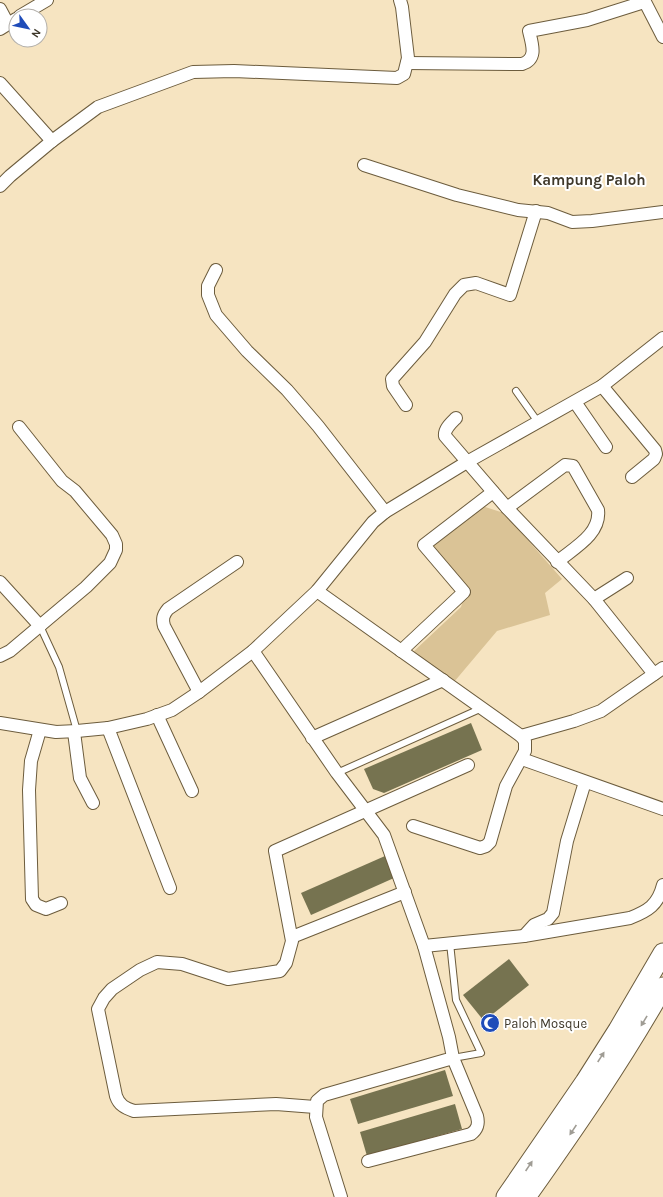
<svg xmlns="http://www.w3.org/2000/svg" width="663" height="1197" viewBox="0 0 663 1197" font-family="Karla,sans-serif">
<rect width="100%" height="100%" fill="#f6e4c1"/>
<path fill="#dac396" d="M482,506L504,513L562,579L545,593L550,615L497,631L454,682L412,653L461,607L467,587L429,548Z"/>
<g fill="#767350">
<path d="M471,723L482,750L384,793L373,789L364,769Z"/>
<path d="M385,856L394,878L311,915L301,893Z"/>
<path d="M509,959L529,985L484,1021L463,995Z"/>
<path d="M445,1070L453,1096L358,1124L350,1099Z"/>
<path d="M455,1104L462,1129L367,1156L360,1132Z"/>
</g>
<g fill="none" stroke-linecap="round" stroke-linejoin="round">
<defs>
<g id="lane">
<path d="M516,391L538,422"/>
<path d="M40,626L59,667L77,731"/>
<path d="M337,773L482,708"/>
<path d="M450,943L456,1000L481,1053L453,1058"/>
</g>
<g id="street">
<path d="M644,0L663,37"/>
<path d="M0,9L8,24"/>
<path d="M20,16L47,0"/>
<path d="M0,29L16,19"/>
<path d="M407,63L522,64C538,59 532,44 529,31L587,20L644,2"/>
<path d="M0,83L52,141"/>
<path d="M364,165L457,195L518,210L548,213L572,222L592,221L663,212"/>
<path d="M0,186L10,176L52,141L98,107L193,72L234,71L397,78L404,74L408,58L402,7L400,0"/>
<path d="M216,270L208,286V295L216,315L247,351L287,390L318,426L385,512"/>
<path d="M602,386L655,450L656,454L654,459L632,477"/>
<path d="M575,402L606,447"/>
<path d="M406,405L393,386L392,379L425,342L455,294L464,285L476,283L510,295L536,211"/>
<path d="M456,418C451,423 444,429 445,436L507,508L594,599L654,674"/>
<path d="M507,508L565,465L573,466L598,510C601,534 574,548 557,562"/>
<path d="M0,582L40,626"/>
<path d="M317,591L521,736L525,741V751L506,786L490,842L486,846L480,848L413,826"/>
<path d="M594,599L627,578"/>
<path d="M253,651L337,773L384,835L424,946L449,1037L453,1058L324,1095L317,1101L316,1117L341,1197"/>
<path d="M401,651L464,592L424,545L493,492"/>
<path d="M0,656L10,651L86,587L110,563L116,550V544L112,535L75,491L62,481L19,427"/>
<path d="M199,692L164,626C162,619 163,615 168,609L237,562"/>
<path d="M157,715L192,791"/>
<path d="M0,723L56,732L77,731L108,728L147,719L172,710L199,692L253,651L317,591L373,522L385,512L467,462L602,386L663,338"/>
<path d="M108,728L170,888"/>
<path d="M40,730L31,761L29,790L32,899L36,905L46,909L61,903"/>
<path d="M74,732L80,778L93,803"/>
<path d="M521,736L574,721L601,711L663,668"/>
<path d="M312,738L443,680"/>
<path d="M522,759L663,809"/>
<path d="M524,936L534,925L548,919L553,913L567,841L585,782"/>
<path d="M292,937L405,892"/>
<path d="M424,946L524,936L630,918C648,911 658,905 663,885"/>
<path d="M315,1107L276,1104L134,1111C125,1108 119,1105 116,1096L98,1009L104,998L112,989L140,970L157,962L182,964L228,979L280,971L286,963L292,941L275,851L468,765"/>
<path d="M368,1161L471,1134C478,1129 479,1124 477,1116L453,1058"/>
</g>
<g id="primary">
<path d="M506,1197L585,1082L618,1030L663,953"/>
<path d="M526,1197C574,1129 622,1060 663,987"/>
</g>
</defs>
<use href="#lane" stroke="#6c5c3d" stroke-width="8"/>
<use href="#street" stroke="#6c5c3d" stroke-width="14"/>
<use href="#primary" stroke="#6c5c3d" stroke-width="21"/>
<use href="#lane" stroke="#fff" stroke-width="6"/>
<use href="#street" stroke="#fff" stroke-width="12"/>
<use href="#primary" stroke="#fff" stroke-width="19"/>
</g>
<defs><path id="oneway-solid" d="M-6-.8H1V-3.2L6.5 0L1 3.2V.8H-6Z"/></defs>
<g fill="#9f9c94">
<use href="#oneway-solid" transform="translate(644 1021) rotate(121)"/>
<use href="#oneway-solid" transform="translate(601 1057) rotate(-57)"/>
<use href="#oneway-solid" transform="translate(573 1130) rotate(124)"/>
<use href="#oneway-solid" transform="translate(529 1166) rotate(-56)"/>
</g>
<defs>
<symbol id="mosque-disc" viewBox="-11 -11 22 22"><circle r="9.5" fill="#1f4cb9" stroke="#fff"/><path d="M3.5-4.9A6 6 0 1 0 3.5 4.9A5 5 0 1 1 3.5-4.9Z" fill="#fff"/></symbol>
</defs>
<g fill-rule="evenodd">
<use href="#mosque-disc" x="479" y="1012" width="22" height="22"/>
</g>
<g text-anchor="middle" stroke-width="4" stroke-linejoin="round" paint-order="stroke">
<g font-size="13" fill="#3f382a" stroke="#fff" text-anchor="start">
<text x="504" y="1028">Paloh Mosque</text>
</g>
<g font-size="15" font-weight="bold" fill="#3f382a" stroke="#fff">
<text x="589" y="185">Kampung Paloh</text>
</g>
</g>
<g transform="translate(28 28) rotate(123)"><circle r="19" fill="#ffffff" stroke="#b2afaa"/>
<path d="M0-3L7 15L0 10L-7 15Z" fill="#1f4cb9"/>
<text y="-6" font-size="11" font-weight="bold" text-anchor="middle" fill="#3f382a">N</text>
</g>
</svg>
